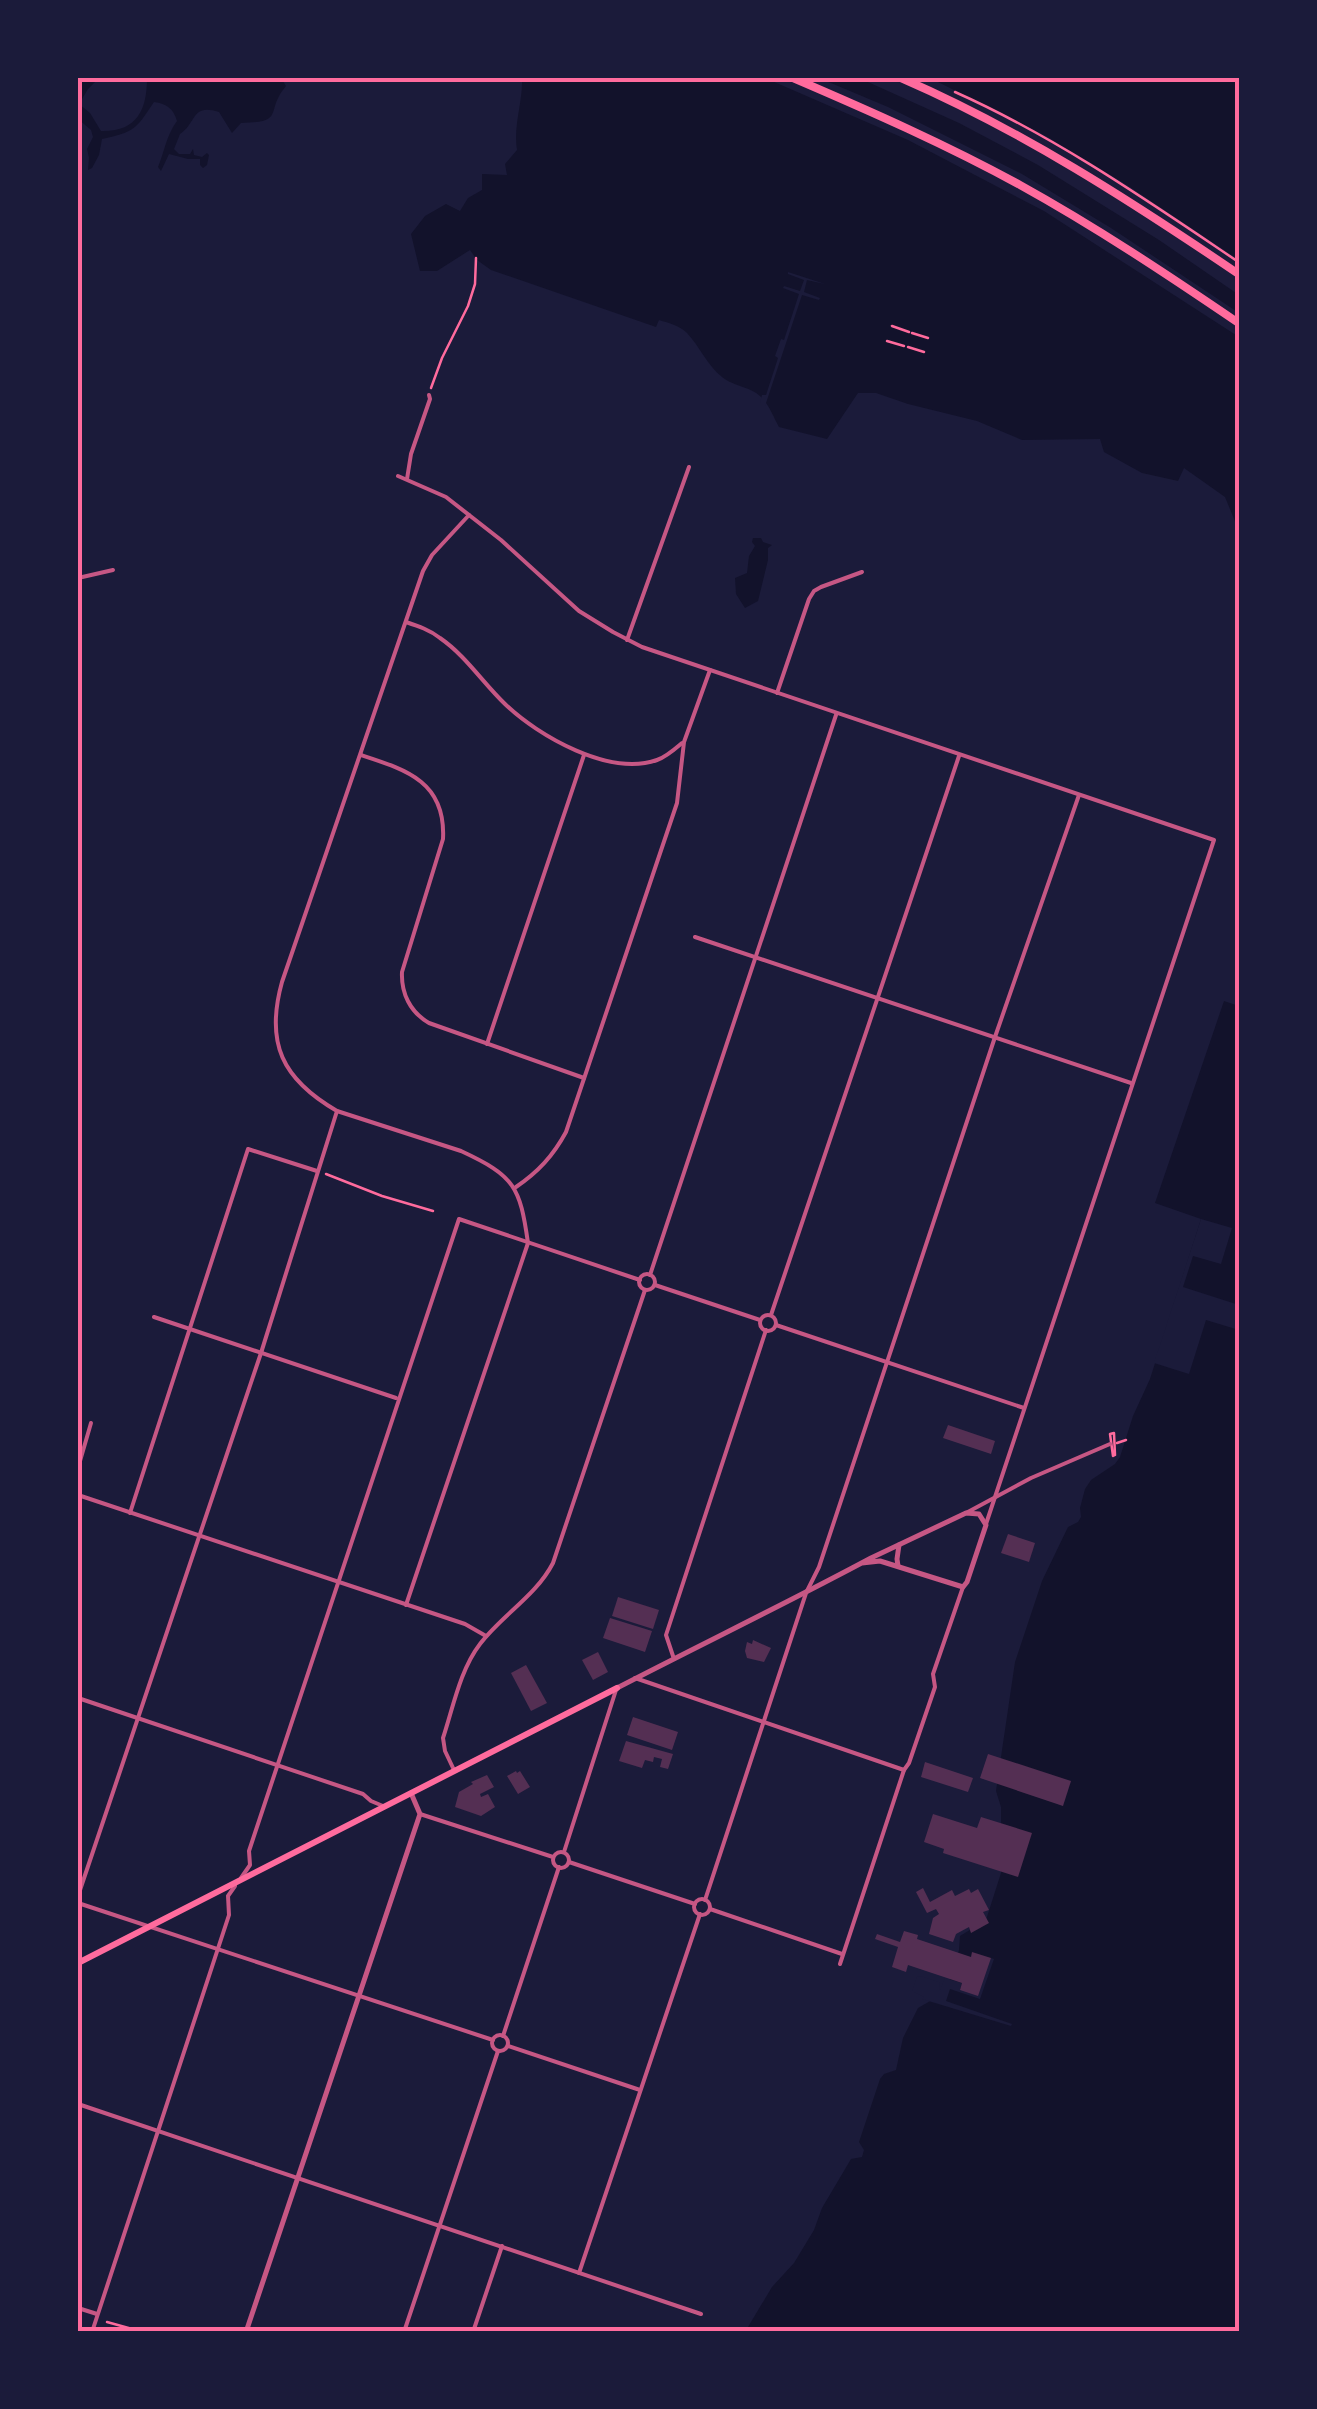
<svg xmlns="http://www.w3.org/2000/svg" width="1317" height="2409" viewBox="0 0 1317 2409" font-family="Mulish,sans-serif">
<rect width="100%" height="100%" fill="#1b1b3a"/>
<g fill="#12122b">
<path d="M78,78H99L88,89L79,104L90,113L101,131C137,132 147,110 147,78H281L286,86C264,112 287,122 241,123L232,133L219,112C191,103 197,123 180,134L174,149L179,154H190L193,149L194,155L202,157L207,153L209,155L207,165L203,168L200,165V159H188L169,154L161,171L158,167C165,150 166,136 177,121C173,108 167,104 154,102C136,129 135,132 102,139L99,155L92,168L88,170L89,158L87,149L93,137L91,130L78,119Z"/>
<path d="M522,78H1239V531L1225,497L1184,468L1178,481L1142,473L1104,452L1100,439L1022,440L977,421L908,404L876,393H858L827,439L779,427C774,418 770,407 763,399C752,386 734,387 722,377C707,365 700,347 687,333C680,326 669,323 659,320L656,327L491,270L477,260L470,250L437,271H420L411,234L425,216L446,204L460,211L468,198L482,190V174L507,175L505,164L517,150C513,125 523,102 522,78Z"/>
<path d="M753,538H761L763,542L772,545L768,548V560L758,601L745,608L736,594L735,578L747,573L749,556L755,546L752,542Z"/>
<path d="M1224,1001L1239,1006V2331L745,2332L772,2287L794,2263L814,2230L822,2208L851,2159L862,2157L864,2150L859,2142L880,2079L884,2074L896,2070L903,2038L918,2008L946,1992L959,1950L960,1936L986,1920L1001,1873V1807L996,1791L1015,1662L1042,1581L1068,1527L1078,1522L1081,1517L1080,1508L1085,1489L1091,1480L1115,1464L1120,1457L1133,1416L1150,1379L1201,1219L1155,1203Z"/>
</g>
<g fill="#1b1b3a">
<path d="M765,78H819L888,107L1022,174L1111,228L1239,313V337L1044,211L908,140Z"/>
<path d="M859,78H930L1046,136L1127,185L1239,260V295L1159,240L1038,165L959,123Z"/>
<path d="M788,272L825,284L807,280L804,292L820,298L819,300L802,295L765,406H762L760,403L762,395H766L778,358L775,356L781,339L784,340L799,294L783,288L784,286L800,291L804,280L788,274Z"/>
<path d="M1201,1219L1232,1228L1221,1264L1193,1256L1183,1287L1239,1305V1330L1206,1320L1189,1374L1154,1363Z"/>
<path d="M991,1958L994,1959L980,1999L950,1989L946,2001L1012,2024L1011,2026L922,1999L924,1997L912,1991L917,1977L921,1976L939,1982L940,1990L945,1978L962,1983L960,1990Z"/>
</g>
<g fill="#542f53">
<path d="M948,1425L995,1441L991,1454L943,1438Z"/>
<path d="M1008,1534L1035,1543L1029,1562L1001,1553Z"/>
<path d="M618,1597L659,1610L653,1629L612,1616Z"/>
<path d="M610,1618L652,1631L645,1652L603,1638Z"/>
<path d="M753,1640L771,1648L764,1662L747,1658L745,1651L747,1642L752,1644Z"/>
<path d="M598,1652L608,1672L593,1680L582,1660Z"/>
<path d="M526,1665L547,1703L531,1711L511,1673Z"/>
<path d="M633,1717L678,1732L672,1750L627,1735Z"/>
<path d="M626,1741L673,1754L668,1769L660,1767L662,1759L654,1757L653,1762L645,1760L642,1768L619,1761Z"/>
<path d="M988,1754L1071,1781L1063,1806L980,1778Z"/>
<path d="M925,1762L973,1778L968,1792L921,1777Z"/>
<path d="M516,1771L517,1773L520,1771L530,1787L518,1794L507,1776Z"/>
<path d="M487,1775L494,1787L480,1794L481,1797L488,1794L495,1807L481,1816L455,1807L459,1792L473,1784L471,1782Z"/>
<path d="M933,1814L977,1828L981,1817L1032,1833L1018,1877L943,1853L944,1849L924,1842Z"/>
<path d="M923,1888L930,1902L952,1890L955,1896L969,1889L971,1893L978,1889L989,1910L983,1912L989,1923L971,1933L969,1927L956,1934L953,1942L929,1934L933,1918L939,1914L936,1909L927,1913L916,1892Z"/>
<path d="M904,1931L918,1935L917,1939L971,1957L972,1952L991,1958L978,1996L960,1990L962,1983L908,1965L906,1972L892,1967L898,1947L875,1939L877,1934L900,1942Z"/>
</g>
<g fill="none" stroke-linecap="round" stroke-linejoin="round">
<g stroke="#ff6b9d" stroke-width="2.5">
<path d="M955,92C1056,137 1148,201 1240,263"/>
<path d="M892,326L909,332"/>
<path d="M912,333L928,338"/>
<path d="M887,341L904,346"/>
<path d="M908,347L924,352"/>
<path d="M431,388L442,358L468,306L475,284L476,258"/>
<path d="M326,1174L382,1196L433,1211"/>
<path d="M1114,1433L1115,1455L1113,1456L1110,1434Z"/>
<path d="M1117,1443L1126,1440"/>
<path d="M107,2322L143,2332"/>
</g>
<g stroke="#c65784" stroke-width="4">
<path d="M398,476L446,497L501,540L579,611L613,632L642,647L1214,840L986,1524"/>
<path d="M407,479L411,454L430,399L429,395"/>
<path d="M78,578L113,570"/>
<path d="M406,622C418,626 430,630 440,638C465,655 483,683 505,704C538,736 610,777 657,760C666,757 675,749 682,743"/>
<path d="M627,640L689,467"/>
<path d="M777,693L809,599L814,591L821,587L862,572"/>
<path d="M361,755C407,770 446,782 443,839L402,972C401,993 410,1012 429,1023L584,1078"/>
<path d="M695,937L1131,1083"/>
<path d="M487,1044L584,755"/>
<path d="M337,1111L461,1151C515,1176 520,1187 528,1243L406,1605"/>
<path d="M516,1187C538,1172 553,1156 566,1132L677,803L684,742L710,670"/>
<circle cx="647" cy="1282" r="8"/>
<path d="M650,1275L836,715"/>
<path d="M655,1285L760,1320"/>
<circle cx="768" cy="1323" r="8"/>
<path d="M771,1315L959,756"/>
<path d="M154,1317L396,1398"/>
<path d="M776,1325L1024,1408"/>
<path d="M78,1468L91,1423"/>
<path d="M78,1495L465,1624L486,1636"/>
<path d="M130,1513L248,1149L317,1171"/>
<path d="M966,1513L1031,1478L1110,1444"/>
<path d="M674,1659L666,1635L766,1330"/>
<path d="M635,1678L904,1770"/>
<path d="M78,1698L363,1794L371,1801L383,1806"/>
<path d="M454,1770L445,1751L443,1738C453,1708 460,1670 480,1644C502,1615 536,1596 553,1563L645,1290"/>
<path d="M420,1814L553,1857"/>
<circle cx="561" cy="1860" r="8"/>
<path d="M564,1852L616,1690"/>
<path d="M569,1862L695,1904"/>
<path d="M241,1878L250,1865L249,1851L459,1219L640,1280"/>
<path d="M78,1896L261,1353L337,1111C282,1079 265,1043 282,982L423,571L432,555L469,515"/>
<circle cx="702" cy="1907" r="8"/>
<path d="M705,1900L806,1593L819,1567L995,1037L1079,795"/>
<path d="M78,1903L493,2040"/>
<path d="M710,1909L842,1954"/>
<path d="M840,1964L904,1770L909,1763L935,1687L933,1674L963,1587"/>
<circle cx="500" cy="2043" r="8"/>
<path d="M503,2036L559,1867"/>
<path d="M508,2046L640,2090"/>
<path d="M78,2104L701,2314"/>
<path d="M579,2273L700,1914"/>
<path d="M78,2308L97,2314"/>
<path d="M92,2332L229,1915L228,1896L235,1886"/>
<path d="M404,2332L498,2051"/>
<path d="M473,2332L502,2246"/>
</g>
<g stroke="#c65784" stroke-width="5">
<path d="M898,1566L897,1559L899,1545"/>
<path d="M617,1688C702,1644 787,1603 871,1558L966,1513L979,1514L986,1525L967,1582L963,1587L880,1561L862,1563"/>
<path d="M246,2332L420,1814L411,1793"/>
</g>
<path stroke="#ff6b9d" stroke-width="6" d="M78,1963L617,1688"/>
<g stroke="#ff6b9d" stroke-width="8">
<path d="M793,78C870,111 947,145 1020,185C1096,227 1168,275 1240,324"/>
<path d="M901,78C1021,130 1131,201 1240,275"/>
</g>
</g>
<rect width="1317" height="2409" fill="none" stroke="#1b1b3a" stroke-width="160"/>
<rect x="80" y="80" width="1157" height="2249" fill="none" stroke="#ff6b9d" stroke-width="4"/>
</svg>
